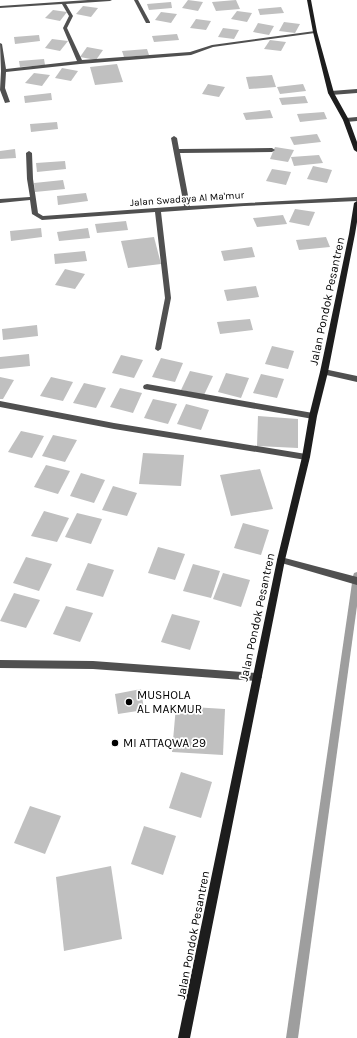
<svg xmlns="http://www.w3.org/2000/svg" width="357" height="1038" viewBox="0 0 357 1038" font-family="Karla,sans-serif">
<rect width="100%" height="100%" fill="#fff"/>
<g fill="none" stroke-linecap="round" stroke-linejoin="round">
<path fill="#9e9e9e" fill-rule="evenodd" d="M357,572V606L298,1038H286L353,576L354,573Z"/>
</g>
<g fill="#c0c0c0">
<path d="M188,0L203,2L198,11L182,8Z"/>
<path d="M236,0L240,9L216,11L212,2Z"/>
<path d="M171,2L172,8L149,10L147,4Z"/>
<path d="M83,6L98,8L91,17L76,14Z"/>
<path d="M281,7L284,13L260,15L258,9Z"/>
<path d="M53,10L67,12L60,21L45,18Z"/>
<path d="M237,11L252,13L247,22L231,19Z"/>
<path d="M161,12L177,14L171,23L155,20Z"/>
<path d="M196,19L211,21L206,30L190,28Z"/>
<path d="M284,22L300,24L295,33L279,31Z"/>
<path d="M258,23L274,26L269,35L253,32Z"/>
<path d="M223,28L239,30L234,39L218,37Z"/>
<path d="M177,34L179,40L154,42L152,36Z"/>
<path d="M39,35L40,41L15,44L14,37Z"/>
<path d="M52,39L68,41L60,51L45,48Z"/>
<path d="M270,40L286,42L281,51L264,49Z"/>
<path d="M87,47L103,50L96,60L80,57Z"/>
<path d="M147,49L149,55L124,57L122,51Z"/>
<path d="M44,59L45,65L20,67L19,61Z"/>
<path d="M117,64L123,82L95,85L90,67Z"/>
<path d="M62,68L78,71L71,81L55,78Z"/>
<path d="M34,73L50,75L42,86L25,83Z"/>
<path d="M272,75L276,87L249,89L246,77Z"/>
<path d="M208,84L225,87L219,97L202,94Z"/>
<path d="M303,84L306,91L280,94L277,87Z"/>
<path d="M51,93L52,100L25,103L24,96Z"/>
<path d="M305,96L308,103L282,105L279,98Z"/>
<path d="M270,110L273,118L246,120L243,113Z"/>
<path d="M324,112L327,119L300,122L297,114Z"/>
<path d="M57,122L58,129L31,132L30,124Z"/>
<path d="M317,134L321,142L294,145L290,137Z"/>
<path d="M275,147L294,150L288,162L270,159Z"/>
<path d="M15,149L16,158L0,159V151Z"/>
<path d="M319,155L323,163L294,166L291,157Z"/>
<path d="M65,161L66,169L37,172L36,163Z"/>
<path d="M313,166L332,170L327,183L307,179Z"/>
<path d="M272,169L291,172L286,185L266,181Z"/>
<path d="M63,180L65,189L35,192L34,183Z"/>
<path d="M86,193L88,201L58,205L57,196Z"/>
<path d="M295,209L315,212L309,226L289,222Z"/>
<path d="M283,215L287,224L257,227L253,218Z"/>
<path d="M126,221L128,230L97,233L95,224Z"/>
<path d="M41,228L42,237L11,241L10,231Z"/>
<path d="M88,228L90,238L59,241L57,232Z"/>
<path d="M154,237L161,264L128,268L121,241Z"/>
<path d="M326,237L330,247L299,250L296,240Z"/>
<path d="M252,247L255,257L224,261L221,251Z"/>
<path d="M85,251L87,261L55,264L54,254Z"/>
<path d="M65,269L85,274L75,289L55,285Z"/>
<path d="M256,286L259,297L227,301L224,290Z"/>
<path d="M250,319L253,330L220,334L217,322Z"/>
<path d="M37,325L38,336L3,340L2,329Z"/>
<path d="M272,346L294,351L288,369L265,364Z"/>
<path d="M29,354L30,366L0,369V357Z"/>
<path d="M121,355L143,360L134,378L112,373Z"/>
<path d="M161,358L183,363L175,382L152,377Z"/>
<path d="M190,371L213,376L204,395L181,390Z"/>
<path d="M226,373L249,378L241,398L218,392Z"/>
<path d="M261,374L284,379L277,398L253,393Z"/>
<path d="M0,377L14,380L3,399H0Z"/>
<path d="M51,377L73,382L63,401L40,396Z"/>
<path d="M84,383L106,388L96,408L73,403Z"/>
<path d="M120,388L142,393L133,413L110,407Z"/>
<path d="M153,399L177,404L168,424L144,418Z"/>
<path d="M186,404L209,410L201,430L177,424Z"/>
<path d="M258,416L298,419V448L257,446Z"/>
<path d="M21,431L44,436L32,458L8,452Z"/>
<path d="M53,435L77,440L65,462L42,456Z"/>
<path d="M143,453L184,455L181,486L139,484Z"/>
<path d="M46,465L70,471L58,494L34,487Z"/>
<path d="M260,469L273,509L231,516L220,475Z"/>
<path d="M81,473L105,480L94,503L70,496Z"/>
<path d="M113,486L137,493L127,516L102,510Z"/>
<path d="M44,511L69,518L57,542L31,536Z"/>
<path d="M77,513L102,519L91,544L65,537Z"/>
<path d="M243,523L269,530L261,555L234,548Z"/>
<path d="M158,547L185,554L175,580L148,573Z"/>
<path d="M26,557L52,564L39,591L13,583Z"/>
<path d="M88,563L114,570L103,597L76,590Z"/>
<path d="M193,564L220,571L211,598L183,591Z"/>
<path d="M223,573L250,580L241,607L213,599Z"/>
<path d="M14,593L40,600L26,628L0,621Z"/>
<path d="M66,606L93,613L80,642L53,634Z"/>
<path d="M172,614L200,621L190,650L161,642Z"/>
<path d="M141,689L144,710L118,714L115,694Z"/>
<path d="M176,706L225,709L223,755L172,752Z"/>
<path d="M181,772L212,782L201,818L169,808Z"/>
<path d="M30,806L61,816L45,854L14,843Z"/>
<path d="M144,826L176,836L163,875L131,864Z"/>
<path d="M111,866L122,939L64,951L56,877Z"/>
</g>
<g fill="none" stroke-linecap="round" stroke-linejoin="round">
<g fill="#505050" fill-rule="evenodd">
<path d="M88,0H112L110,1L66,4L73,16L67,28L82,60L190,52L212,45L315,31L317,32L315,33L213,47L191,55L80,64L6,72L5,88L10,102L5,103L0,90L1,71L0,43L2,44L6,69L77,61L63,28L69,16L62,4L0,8V6Z"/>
<path d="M134,0H138L150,22V23H146Z"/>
<path d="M357,89V93L331,95L328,93L331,91Z"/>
<path d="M357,117V121L346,122L343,120L346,118Z"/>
<path d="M174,136L177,138L179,149L272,148L275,150L272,152L180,153L190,206L357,197V201L244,206L161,212L171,298L161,349L158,351L155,349L165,298L155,212L42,220L32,214L30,200L0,203V199L30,197L27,179L26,153L29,151L32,153L33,179L38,213L43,216L184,206L171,138Z"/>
<path d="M324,369L357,376V382L322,374L320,372L322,370Z"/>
<path d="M147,384L313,413L317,416L313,419L144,389L143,387L144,385Z"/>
<path d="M0,401L114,423L306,454L310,457L306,460L114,429L0,407Z"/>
<path d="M281,557L357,577V585L278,562L277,560L278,558Z"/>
<path d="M0,660L93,661L257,673L260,674L262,677L260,680L257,681L93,669L0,668Z"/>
</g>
<g fill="#1d1d1d" fill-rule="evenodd">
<path d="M307,0H311L317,32L334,93L349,120L357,142V152L354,150L343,120L328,93L313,32Z"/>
<path d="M357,201V222L355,234L328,372L317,416L310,457L285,560L190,1038H178L277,560L302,457L309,416L320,372L349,234L354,203Z"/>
</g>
</g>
<g fill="#000" stroke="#fff" stroke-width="1.5">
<circle cx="129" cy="702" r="4"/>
<circle cx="115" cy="743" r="4"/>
</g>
<g text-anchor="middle" stroke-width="3.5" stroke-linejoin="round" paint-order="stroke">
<g font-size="10" fill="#000" stroke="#fff">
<text transform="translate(187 198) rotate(-4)" y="4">Jalan Swadaya Al Ma'mur</text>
</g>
<g font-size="12" fill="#000" stroke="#fff">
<text transform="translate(327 301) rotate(-78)" y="4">Jalan Pondok Pesantren</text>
<text transform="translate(257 617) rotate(-78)" y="4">Jalan Pondok Pesantren</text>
<text transform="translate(193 935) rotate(-79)" y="4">Jalan Pondok Pesantren</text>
</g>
<g font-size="12" fill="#000" stroke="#fff" text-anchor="start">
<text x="137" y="699">MUSHOLA<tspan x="137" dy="14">AL MAKMUR</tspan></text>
<text x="123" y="747">MI ATTAQWA 29</text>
</g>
</g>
</svg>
